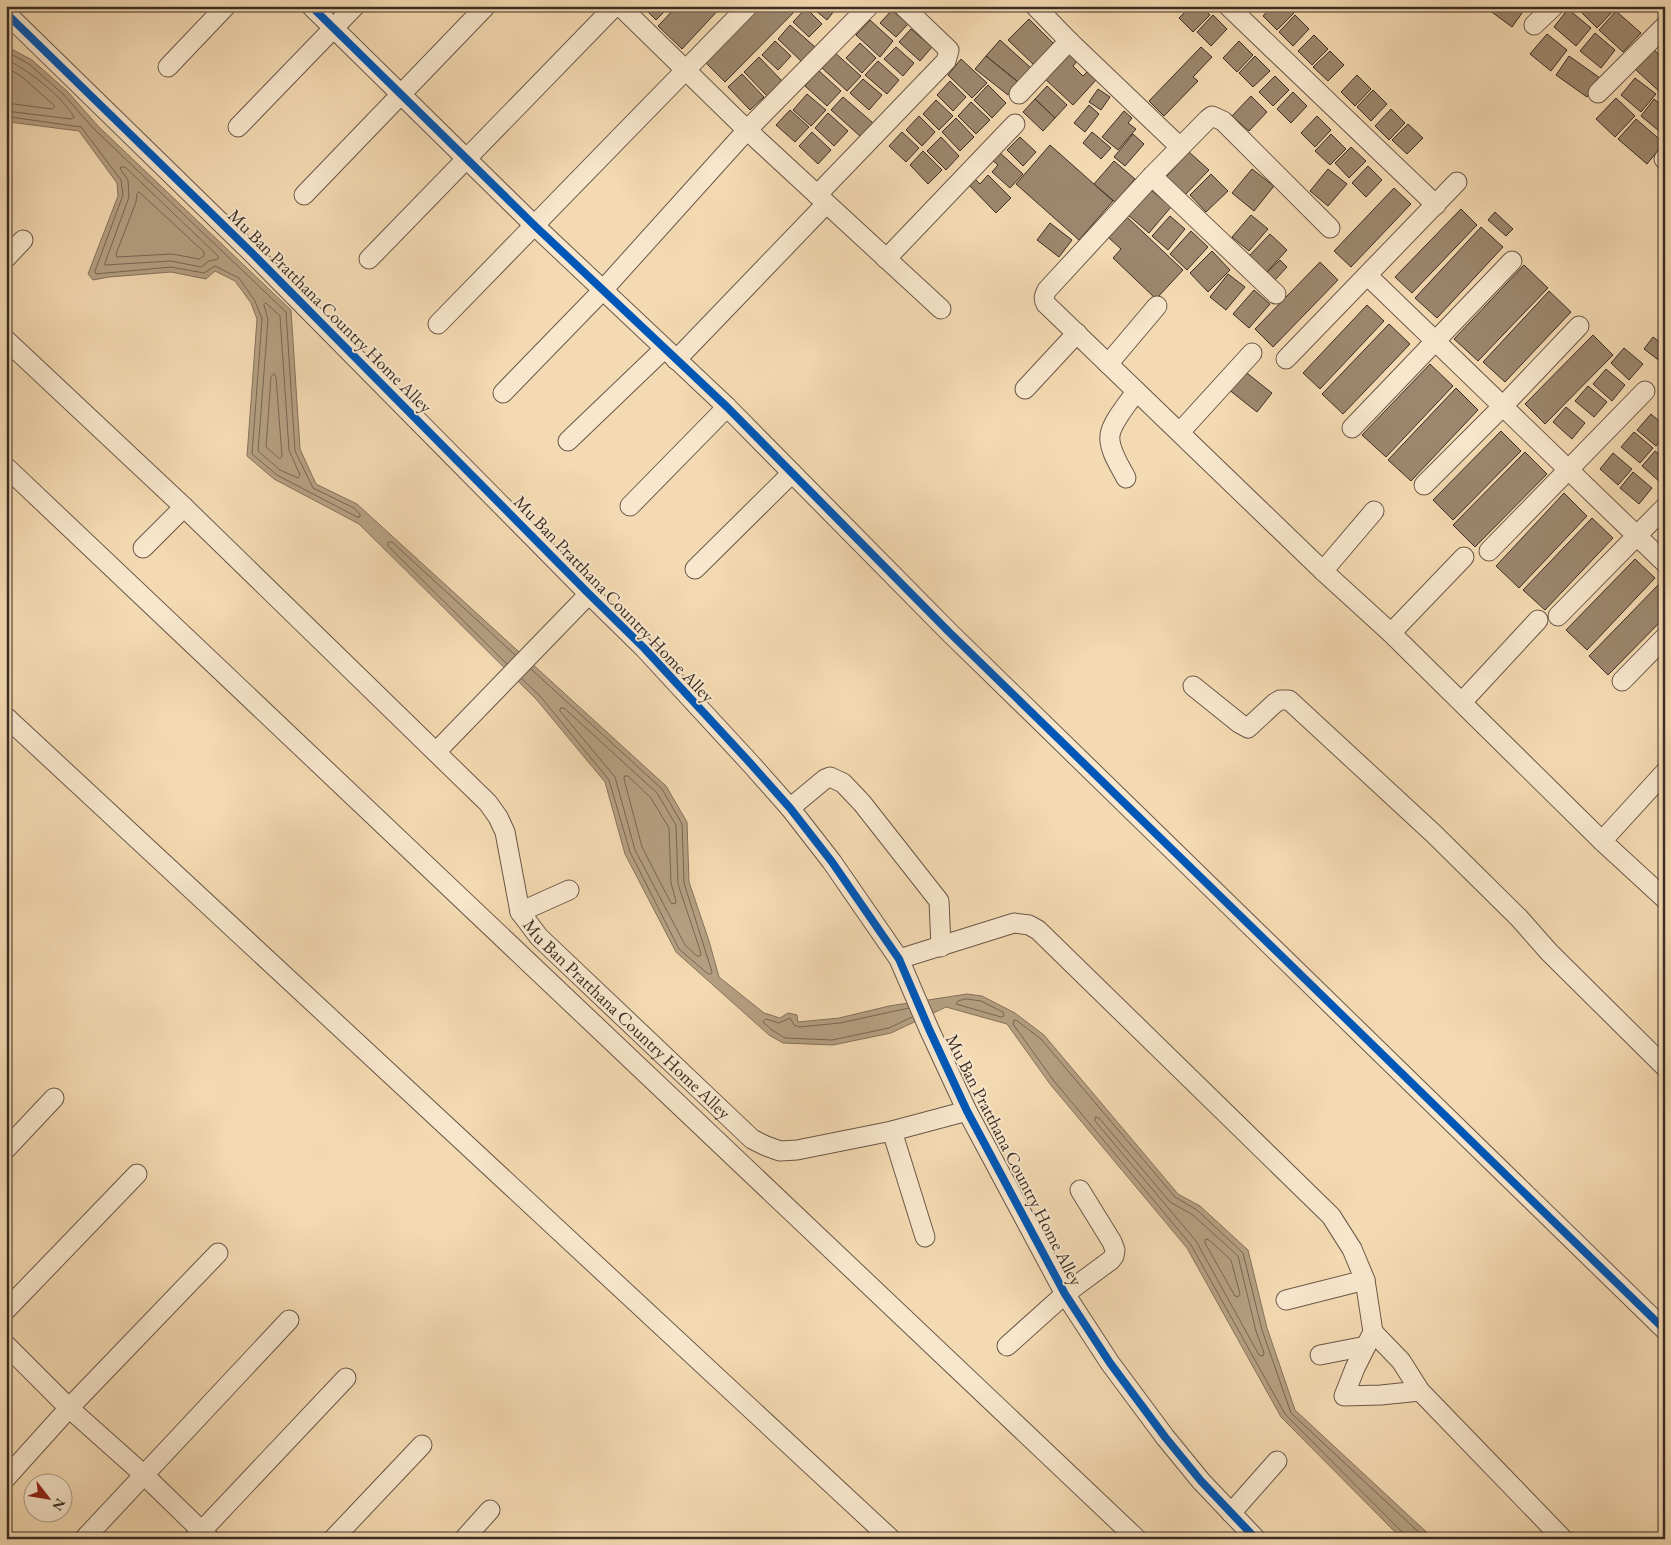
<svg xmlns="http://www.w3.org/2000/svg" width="1671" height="1545" viewBox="0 0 1671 1545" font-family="'EB Garamond',serif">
<rect width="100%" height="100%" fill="#f4dab2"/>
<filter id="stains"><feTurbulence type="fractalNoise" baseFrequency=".004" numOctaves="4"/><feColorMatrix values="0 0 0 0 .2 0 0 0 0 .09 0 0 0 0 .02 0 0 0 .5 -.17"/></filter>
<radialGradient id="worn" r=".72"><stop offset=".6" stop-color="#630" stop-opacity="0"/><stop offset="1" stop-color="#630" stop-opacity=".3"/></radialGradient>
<path fill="#b59f82" stroke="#85715d" d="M6,46L32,60L67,91L98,126L291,310L300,449L316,484L357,504L666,786L687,822L689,882L709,941L719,977L764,1013L780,1018L788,1013L797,1015L798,1022L839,1018L889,1006L967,994L982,996L1015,1013L1044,1035L1178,1194L1200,1206L1248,1250L1267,1328L1295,1410L1434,1539H1402L1281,1417L1187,1248L1050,1084L1007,1024L946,1007L891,1033L833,1045L783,1043L769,1035L676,952L625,854L605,782L536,699L359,524L274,479L247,456L257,319L251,303L235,281L215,271L206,279L171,272L109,277L93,280L88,274L118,196L117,183L79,131L9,122L6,123Z"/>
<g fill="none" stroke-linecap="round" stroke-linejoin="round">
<g stroke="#786654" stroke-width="1">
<path d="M6,51L29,64L64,95L94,129L286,312L295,451L313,488L354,508L360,514V517H357L277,475L252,454L262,319L255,301L239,278L215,266L204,273L171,267L96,274L95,271L123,195L121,180L81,127L10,117L6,118"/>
<path d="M6,59C29,71 60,94 74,117L71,119L6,111"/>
<path d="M6,67L21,76L55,106L52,109L6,103"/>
<path d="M121,167H125L218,256V259L209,261L201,267L171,261L105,265V263L129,197L128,180L121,170Z"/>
<path d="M139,192L204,252V256L199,259L172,254L117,257L116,254L136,202L137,194Z"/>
<path d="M266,303L280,316L289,450L300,475L298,478L280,470L258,451L268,320L264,305Z"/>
<path d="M274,374L276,377L282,456L280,459L266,447L271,377Z"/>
<path d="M507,664L388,546V542H392L515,655"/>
<path d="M522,679L540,696L609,780L630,852L679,949L708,974H711L712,972L684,883L682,824L662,789L531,669"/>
<path d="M561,708H564L657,793L676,825L678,884L698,944L701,954L700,956H697L685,945L635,850L615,777L560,711Z"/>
<path d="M625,776H628L651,798L669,828L671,883L676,901L675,904L671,903L642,847L624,779Z"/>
<path d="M967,999L981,1001L1003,1012L1004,1016L1001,1017L956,1004L958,1001Z"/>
<path d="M909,1008L840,1023L799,1027L794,1025L790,1018L779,1023L766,1019L763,1022L772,1030L785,1038L832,1040L889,1028L912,1017"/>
<path d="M1096,1117L1099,1118L1170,1202L1193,1215L1238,1256L1256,1331L1264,1353L1263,1356L1259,1355L1196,1241L1095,1121Z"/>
<path d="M1206,1239L1209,1240L1231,1260L1240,1294L1238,1297L1235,1296L1205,1243Z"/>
<path d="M1405,1539L1403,1533L1285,1414L1191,1245L1054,1081L1013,1024L1014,1020H1016L1041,1039L1175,1197L1197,1210L1243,1253L1262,1330L1291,1413L1426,1539"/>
</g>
</g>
<g fill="#9c876e" stroke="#3c2d25">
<path d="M642,6H670L656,20Z"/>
<path d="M677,6H722L682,49L658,26Z"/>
<path d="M759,6H800L725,82L704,61Z"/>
<path d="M810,6H838L827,20Z"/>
<path d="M1191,6H1201L1210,15L1193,32L1179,18Z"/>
<path d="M1272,6H1286L1294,13L1277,30L1263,16Z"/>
<path d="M1491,6H1527L1512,27L1489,10Z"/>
<path d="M1575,6H1614L1616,8L1597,28Z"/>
<path d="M806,8L822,24L809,37L793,22Z"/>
<path d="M1568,9L1591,28L1576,46L1554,27Z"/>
<path d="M892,10L908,24L896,37L880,23Z"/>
<path d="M1616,11L1641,33L1623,52L1599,30Z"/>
<path d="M1213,15L1227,29L1211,46L1197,32Z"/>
<path d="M1295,15L1309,29L1293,46L1279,32Z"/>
<path d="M1029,19L1055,45L1035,66L1008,40Z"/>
<path d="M870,20L893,41L880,57L856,35Z"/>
<path d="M790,25L815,47L802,62L778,39Z"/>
<path d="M911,29L932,47L920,61L899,42Z"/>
<path d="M1595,33L1615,50L1601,68L1580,51Z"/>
<path d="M1547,34L1567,50L1551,71L1530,54Z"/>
<path d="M1314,35L1328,49L1312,65L1298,51Z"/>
<path d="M1000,40L1031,68L1018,82L986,56Z"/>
<path d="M775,41L791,56L778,70L762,55Z"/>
<path d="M1239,41L1253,55L1237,72L1223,58Z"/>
<path d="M860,43L876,58L862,73L846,58Z"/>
<path d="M896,47L914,63L903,76L884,59Z"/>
<path d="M1201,47L1212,57L1193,77L1198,81L1164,116L1149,101Z"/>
<path d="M1653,49L1665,60V91L1662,94L1635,69Z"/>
<path d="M1330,51L1344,65L1328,81L1313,67Z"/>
<path d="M834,52L861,76L847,91L821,67Z"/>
<path d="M1068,52L1077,61L1073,66L1083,76L1088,71L1097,79L1073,105L1044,78Z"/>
<path d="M986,56L1018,82L1008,95L975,69Z"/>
<path d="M1255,56L1270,71L1253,87L1239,73Z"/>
<path d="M1569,56L1600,78L1587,97L1556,75Z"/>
<path d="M759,57L782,81L767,96L744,72Z"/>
<path d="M961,59L987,83L972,98L948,75Z"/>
<path d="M878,61L899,80L887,94L865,75Z"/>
<path d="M818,70L841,91L827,106L805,86Z"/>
<path d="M742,74L764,97L750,110L728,87Z"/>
<path d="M1357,75L1371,89L1355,106L1341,92Z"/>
<path d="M1275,76L1289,90L1273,106L1259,92Z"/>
<path d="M1635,78L1656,94L1641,112L1621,95Z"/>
<path d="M863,79L882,95L869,110L850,93Z"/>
<path d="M950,81L966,97L953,111L937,95Z"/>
<path d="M988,85L1006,103L992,118L974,100Z"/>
<path d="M1047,86L1067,105L1055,118L1035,99Z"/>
<path d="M1098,89L1110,97L1101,110L1089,102Z"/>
<path d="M1373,90L1387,104L1371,121L1357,107Z"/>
<path d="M1293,92L1307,106L1291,123L1277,109Z"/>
<path d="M807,94L826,110L811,126L793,110Z"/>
<path d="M1251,96L1267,112L1249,131L1232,116Z"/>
<path d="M843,97L873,123L861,137L831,110Z"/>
<path d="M1616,98L1635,116L1615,137L1596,119Z"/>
<path d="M1035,99L1055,118L1043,131L1023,112Z"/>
<path d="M1654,99L1665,108V136L1641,116Z"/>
<path d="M936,100L953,116L939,130L923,114Z"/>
<path d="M971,102L990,120L976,134L958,116Z"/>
<path d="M1089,105L1099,114L1085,132L1074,123Z"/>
<path d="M1391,109L1405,123L1389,140L1375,126Z"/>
<path d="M790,110L809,127L795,142L776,125Z"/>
<path d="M1124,111L1132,118L1128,123L1136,129L1118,150L1102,137Z"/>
<path d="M828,113L848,131L834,146L815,128Z"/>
<path d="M919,116L935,132L922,146L906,130Z"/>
<path d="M1317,116L1331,130L1315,147L1301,133Z"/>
<path d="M956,118L974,137L960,151L942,132Z"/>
<path d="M1636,119L1664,143L1647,164L1618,139Z"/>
<path d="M1408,124L1423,138L1407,154L1392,140Z"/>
<path d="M812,132L831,150L818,164L799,146Z"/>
<path d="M902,132L919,148L906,162L889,146Z"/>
<path d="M1092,132L1111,148L1101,159L1083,143Z"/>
<path d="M1133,134L1144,144L1125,166L1114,157Z"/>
<path d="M1331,134L1346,149L1330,165L1315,151Z"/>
<path d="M941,137L959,156L946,170L927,151Z"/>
<path d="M1020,137L1036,152L1023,166L1007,150Z"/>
<path d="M1050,145L1113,201L1079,240L1016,184Z"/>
<path d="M1351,147L1366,161L1349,178L1335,163Z"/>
<path d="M923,151L942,170L928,184L910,165Z"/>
<path d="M998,151L1023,174L1010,188L992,172L998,165L991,159Z"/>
<path d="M1189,152L1209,170L1184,196L1165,178Z"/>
<path d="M1114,161L1135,179L1115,202L1094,184Z"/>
<path d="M1368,166L1382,180L1366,197L1352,183Z"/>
<path d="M1252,169L1274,186L1254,211L1232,193Z"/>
<path d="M1328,169L1347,184L1328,206L1310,191Z"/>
<path d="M1211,174L1228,191L1206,212L1190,195Z"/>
<path d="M988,175L1011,198L996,213L966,182L972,176L980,184Z"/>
<path d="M1394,188L1411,204L1351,267L1334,251Z"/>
<path d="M1150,189L1171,207L1149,233L1128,215Z"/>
<path d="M1461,209L1477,225L1412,293L1395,277Z"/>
<path d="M1495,212L1513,229L1506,236L1488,220Z"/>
<path d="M1251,215L1268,229L1249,251L1232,237Z"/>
<path d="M1170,216L1185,229L1168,250L1152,236Z"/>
<path d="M1127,217L1183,270L1156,299L1113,258L1121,249L1108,237Z"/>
<path d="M1050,223L1072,240L1059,257L1037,240Z"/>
<path d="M1481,227L1503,247L1437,318L1415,298Z"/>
<path d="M1191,231L1208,247L1187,270L1170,254Z"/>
<path d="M1270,234L1287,250L1267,272L1249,256Z"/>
<path d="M1212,251L1230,270L1208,292L1190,273Z"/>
<path d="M1280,260L1287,267L1275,280L1267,272Z"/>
<path d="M1320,262L1338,280L1273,347L1255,329Z"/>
<path d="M1524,265L1548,288L1478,361L1454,339Z"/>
<path d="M1228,274L1245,287L1226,310L1210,297Z"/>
<path d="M1254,290L1270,304L1249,328L1233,314Z"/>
<path d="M1549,291L1571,312L1505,382L1483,362Z"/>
<path d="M1367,305L1384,321L1320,389L1303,373Z"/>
<path d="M1389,324L1410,344L1343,414L1322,394Z"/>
<path d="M1593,335L1613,355L1545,424L1525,404Z"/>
<path d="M1653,337L1665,346V365L1644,349Z"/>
<path d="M1624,348L1643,364L1629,380L1611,363Z"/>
<path d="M1430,364L1453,386L1386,457L1362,435Z"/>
<path d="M1606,369L1625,385L1612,401L1593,384Z"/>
<path d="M1243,370L1272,393L1257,412L1228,389Z"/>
<path d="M1588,386L1607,402L1594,417L1575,401Z"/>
<path d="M1456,388L1478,410L1411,481L1388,460Z"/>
<path d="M1566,407L1585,423L1572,439L1553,422Z"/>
<path d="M1651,414L1665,426V436L1656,446L1637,430Z"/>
<path d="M1501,431L1521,451L1453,520L1433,500Z"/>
<path d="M1634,432L1653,448L1640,463L1621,447Z"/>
<path d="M1655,451L1665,459V477L1660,482L1642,466Z"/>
<path d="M1525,452L1547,474L1475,547L1453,525Z"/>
<path d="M1613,453L1632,469L1618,485L1600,469Z"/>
<path d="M1633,472L1652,488L1639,504L1620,488Z"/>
<path d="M1564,493L1587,516L1519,588L1496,566Z"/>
<path d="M1592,518L1613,538L1545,610L1523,590Z"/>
<path d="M1635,559L1655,578L1587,650L1566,630Z"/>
<path d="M1661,582L1665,585V617L1608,675L1589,656Z"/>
</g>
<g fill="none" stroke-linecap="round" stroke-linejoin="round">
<defs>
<g id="minor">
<path d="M311,6L535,226L727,407L950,633L1665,1330"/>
<path d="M620,6L747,130L941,309"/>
<path d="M1035,6L1069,41L1180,147"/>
<path d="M1228,6L1436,205"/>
<path d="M6,13L252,253L589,594L644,648L751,764L790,808L832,862L899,959L929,1029L967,1111L1065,1294L1110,1363L1165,1437L1201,1481L1256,1539"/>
<path d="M1534,25L1554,6"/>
<path d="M168,67L226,6"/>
<path d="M1598,93L1665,26"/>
<path d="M1019,94L1069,41"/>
<path d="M238,127L355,6"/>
<path d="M1664,159L1665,158"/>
<path d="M1152,176L1276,294"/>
<path d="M304,195L486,6"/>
<path d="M817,195L946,61L949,50L903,6"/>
<path d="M1330,228L1223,121L1212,116L1208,119L1152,176L1047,290C1044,296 1043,299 1046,304L1323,571L1391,633L1602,841L1665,899"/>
<path d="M6,258L23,240"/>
<path d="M369,259L615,6"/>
<path d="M886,259L1015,124"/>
<path d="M1368,276L1665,563"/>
<path d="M438,324L748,6"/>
<path id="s1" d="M6,340L184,507L488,803L498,817L505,832L520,912L539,937L752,1139L766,1146L780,1151L797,1150L892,1131L967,1111"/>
<path d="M1286,359L1457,182"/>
<path d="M676,360L826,204"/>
<path d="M1108,364L1157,306"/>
<path d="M1025,389L1077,333"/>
<path d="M503,393L602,291L747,130L869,6"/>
<path d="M1352,428L1512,261"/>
<path d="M1180,432L1252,353"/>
<path d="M568,441L664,349"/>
<path d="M6,467L1137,1539"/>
<path d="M1126,478C1120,466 1108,449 1110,435C1112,421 1129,403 1136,391"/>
<path d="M1424,485L1503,406L1579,326"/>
<path d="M630,506L727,407"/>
<path d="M143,548L184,507"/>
<path d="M1489,551L1645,391"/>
<path d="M695,569L792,473"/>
<path d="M1323,571L1374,511"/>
<path d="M1558,616L1665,507"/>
<path d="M1391,633L1464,557"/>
<path d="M1622,681L1665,637"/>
<path d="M1193,686L1239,723L1248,728L1275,703L1280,700H1289L1434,834L1519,918L1549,952L1665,1067"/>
<path d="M1462,702L1538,620"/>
<path d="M6,717L891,1539"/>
<path d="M436,752L589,594"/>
<path d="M790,808L825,779L830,777L843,783L862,803L939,901L941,947"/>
<path d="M1602,841L1665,772"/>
<path d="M520,912L569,890"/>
<path d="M899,959L1014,923L1029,925L1038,930L1331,1216L1352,1249L1365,1280L1373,1332L1355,1368L1344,1396L1381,1395L1420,1391"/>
<path d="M892,1131L925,1237"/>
<path d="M6,1149L54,1098"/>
<path d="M1286,1300L1365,1280"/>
<path d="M6,1310L137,1174"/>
<path d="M1373,1332L1401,1361L1420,1391L1563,1539"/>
<path d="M6,1345L69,1408L143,1474L210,1539"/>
<path d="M1007,1346L1065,1294L1111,1260L1114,1256L1115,1250L1112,1242L1080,1190"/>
<path d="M1320,1355L1366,1346"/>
<path d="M6,1478L69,1408L218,1253"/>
<path d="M1231,1513L1277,1461"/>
<path d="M84,1539L289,1320"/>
<path d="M194,1539L346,1378"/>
<path d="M333,1539L422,1445"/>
<path d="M464,1539L490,1510"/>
</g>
</defs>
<use href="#minor" stroke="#6a5848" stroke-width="21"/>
<use href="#minor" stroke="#f8e7cd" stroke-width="19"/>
<defs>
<g id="cycleway">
<path d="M311,6L535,226L727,407L950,633L1665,1330"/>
<path d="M6,13L252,253L589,594L644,648L751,764L790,808L832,862L899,959L929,1029L967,1111L1065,1294L1110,1363L1165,1437L1201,1481L1256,1539"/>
</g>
</defs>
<use href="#cycleway" stroke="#f8e7cd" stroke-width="11"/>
<use href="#cycleway" stroke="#0057b8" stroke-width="8"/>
</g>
<g text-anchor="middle" stroke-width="4" stroke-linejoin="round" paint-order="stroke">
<g font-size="18" fill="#3c2d25" stroke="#f8e7cd">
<text transform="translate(330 311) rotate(45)" y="6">Mu Ban Pratthana Country Home Alley</text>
<text transform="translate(614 599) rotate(46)" y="6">Mu Ban Pratthana Country Home Alley</text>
<text dy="6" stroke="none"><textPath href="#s1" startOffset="935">Mu Ban Pratthana Country Home Alley</textPath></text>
<text transform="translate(1014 1160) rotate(63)" y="6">Mu Ban Pratthana Country Home Alley</text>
</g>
</g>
<rect width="1671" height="1545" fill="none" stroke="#f4dab2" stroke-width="25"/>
<rect x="8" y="8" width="1656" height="1530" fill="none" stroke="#3c2d25" stroke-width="2.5"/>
<rect x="12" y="12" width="1646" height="1520" fill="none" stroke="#3c2d25"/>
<g transform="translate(48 1498) rotate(121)"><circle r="24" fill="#f8e7cd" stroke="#ad9d8a"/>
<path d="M0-4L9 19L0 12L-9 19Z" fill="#8f2418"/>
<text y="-8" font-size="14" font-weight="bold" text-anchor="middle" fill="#3c2d25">N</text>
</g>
<rect width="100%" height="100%" filter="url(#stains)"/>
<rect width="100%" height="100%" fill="url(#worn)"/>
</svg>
